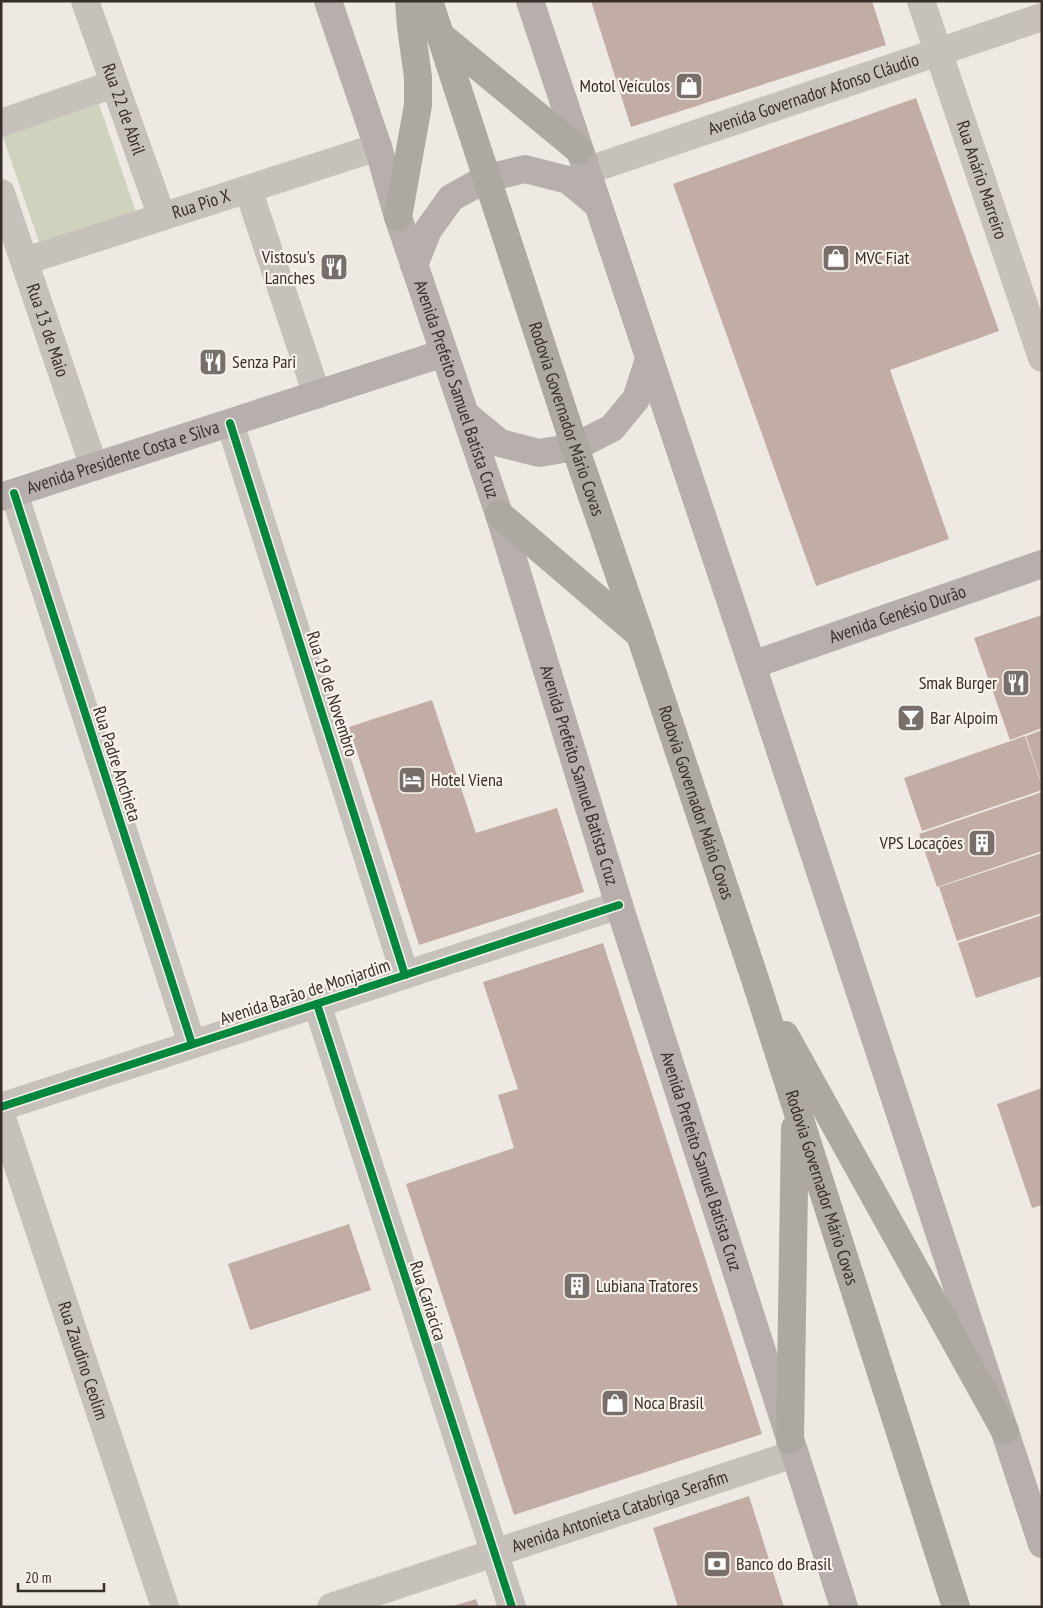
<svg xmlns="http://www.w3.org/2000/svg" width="1043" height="1608" viewBox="0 0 1043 1608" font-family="'PT Sans Narrow',sans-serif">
<rect width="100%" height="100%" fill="#eee9e3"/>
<path fill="#cfd3be" d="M99,104L137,215L41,248L3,137Z"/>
<g fill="#c1ada5">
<path d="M591,1H872L886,45L631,127Z"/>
<path d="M916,98L999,331L890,370L949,539L816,586L673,184Z"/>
<path d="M1042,615V728L1010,740L974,638Z"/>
<path d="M432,700L476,833L557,808L584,892L419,945L349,727Z"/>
<path d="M1042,730V781L1041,782L1026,736Z"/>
<path d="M1025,736L1042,786V790L922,831L904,778Z"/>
<path d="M1042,792V851L937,887L919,834Z"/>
<path d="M1042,853V913L957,941L939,887Z"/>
<path d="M1042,915V976L976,998L958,943Z"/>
<path d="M603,943L762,1434L514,1515L406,1184L514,1148L498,1095L518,1089L483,982Z"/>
<path d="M1042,1088V1205L1032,1208L997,1104Z"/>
<path d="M349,1224L371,1290L250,1330L228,1264Z"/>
<path d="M749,1496L784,1607H678L653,1528Z"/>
<path d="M476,1599L479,1607H453V1606Z"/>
</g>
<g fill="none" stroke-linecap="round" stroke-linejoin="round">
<g stroke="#c7c1bc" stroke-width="28">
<path id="s1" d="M85,1L162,217"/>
<path id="s2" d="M921,1L1042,358"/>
<path d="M1,123L114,84"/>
<path id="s3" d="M586,171L1042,17"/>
<path d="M248,189L317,395"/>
<path id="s4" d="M1,193L94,467"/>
<path id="s5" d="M25,261L378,147"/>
<path d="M230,423L405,975"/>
<path d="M14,493L192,1044"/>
<path d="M317,1004L512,1607"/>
<path d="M1,1107L619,905"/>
<path id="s6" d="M1,1115L165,1607"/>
<path id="s7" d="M331,1607L794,1454"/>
</g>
<g stroke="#b6afab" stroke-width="28">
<path id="s8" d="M328,1L378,147L398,217L499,514L619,905L844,1607"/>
<path d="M530,1L752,665L1042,1544"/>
<path d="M414,265L428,230L451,198L487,178L525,169L568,180L597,204"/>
<path d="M465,414L500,443L539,453L575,447L612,428L636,399L649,359"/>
<path id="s9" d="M1,497L444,353"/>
<path id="s10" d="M752,665L1042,564"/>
</g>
<g stroke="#ada8a2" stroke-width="28">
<path id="s11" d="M429,1L575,447L640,635L756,982L956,1607"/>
<path d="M440,35L579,150"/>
<path d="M398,217L418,105V77L411,27L409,1"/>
<path d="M499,514L640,635"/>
<path d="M785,1035L1005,1431"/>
<path d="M790,1440L795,1128"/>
</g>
<defs>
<g id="cycleway">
<path d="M230,423L405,975"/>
<path d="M14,493L192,1044"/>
<path d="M317,1004L512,1607"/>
<path d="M1,1107L619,905"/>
</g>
</defs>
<use href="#cycleway" stroke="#f9f3ec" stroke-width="11"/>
<use href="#cycleway" stroke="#00873e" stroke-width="8"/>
</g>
<defs>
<symbol id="shop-square" viewBox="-11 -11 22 22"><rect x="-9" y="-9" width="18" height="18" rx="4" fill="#786f6b" stroke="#f9f3ec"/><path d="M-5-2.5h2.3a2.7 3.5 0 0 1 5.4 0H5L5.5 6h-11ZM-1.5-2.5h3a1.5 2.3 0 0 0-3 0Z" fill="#fff"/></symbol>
<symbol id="restaurant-square" viewBox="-11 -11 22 22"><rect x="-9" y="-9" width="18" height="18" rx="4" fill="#786f6b" stroke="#f9f3ec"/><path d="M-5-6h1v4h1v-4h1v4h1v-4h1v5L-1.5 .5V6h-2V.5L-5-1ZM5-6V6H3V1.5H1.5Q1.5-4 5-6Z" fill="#fff"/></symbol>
<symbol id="bar-square" viewBox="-11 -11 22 22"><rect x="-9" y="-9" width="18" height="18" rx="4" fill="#786f6b" stroke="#f9f3ec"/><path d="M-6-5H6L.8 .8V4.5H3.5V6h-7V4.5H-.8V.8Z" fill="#fff"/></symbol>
<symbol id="hotel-square" viewBox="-11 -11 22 22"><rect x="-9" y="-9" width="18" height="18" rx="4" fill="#786f6b" stroke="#f9f3ec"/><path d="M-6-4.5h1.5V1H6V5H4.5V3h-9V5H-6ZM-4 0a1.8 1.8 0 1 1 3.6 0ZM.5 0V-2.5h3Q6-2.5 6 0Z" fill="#fff"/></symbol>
<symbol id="building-square" viewBox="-11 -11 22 22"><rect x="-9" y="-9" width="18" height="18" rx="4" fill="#786f6b" stroke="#f9f3ec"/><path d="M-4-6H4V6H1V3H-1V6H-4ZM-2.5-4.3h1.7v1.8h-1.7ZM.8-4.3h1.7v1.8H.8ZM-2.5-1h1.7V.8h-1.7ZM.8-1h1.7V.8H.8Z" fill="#fff"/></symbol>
<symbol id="bank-square" viewBox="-11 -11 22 22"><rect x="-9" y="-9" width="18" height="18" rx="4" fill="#786f6b" stroke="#f9f3ec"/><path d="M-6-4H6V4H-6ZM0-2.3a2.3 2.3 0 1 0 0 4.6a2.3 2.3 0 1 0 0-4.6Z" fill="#fff"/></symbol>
</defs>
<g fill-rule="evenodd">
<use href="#shop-square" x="673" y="70" width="32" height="32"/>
<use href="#shop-square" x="820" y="242" width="32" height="32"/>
<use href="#restaurant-square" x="318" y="251" width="32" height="32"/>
<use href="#restaurant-square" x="197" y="346" width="32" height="32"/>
<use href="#restaurant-square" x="1000" y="667" width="32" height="32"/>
<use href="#bar-square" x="895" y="702" width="32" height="32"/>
<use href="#hotel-square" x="396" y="764" width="32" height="32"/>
<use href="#building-square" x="966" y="827" width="32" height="32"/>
<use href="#building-square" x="561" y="1270" width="32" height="32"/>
<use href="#shop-square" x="599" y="1387" width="32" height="32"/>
<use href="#bank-square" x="701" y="1548" width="32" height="32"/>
</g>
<g text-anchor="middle" stroke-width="4.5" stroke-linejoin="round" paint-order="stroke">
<g font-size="18" fill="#382e2a" stroke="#f9f3ec" text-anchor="start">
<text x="670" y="92" text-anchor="end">Motol Veículos</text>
<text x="315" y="263" text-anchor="end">Vistosu's<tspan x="315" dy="21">Lanches</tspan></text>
<text x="855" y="264">MVC Fiat</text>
<text x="232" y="368">Senza Pari</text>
<text x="997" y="689" text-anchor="end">Smak Burger</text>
<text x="930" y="724">Bar Alpoim</text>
<text x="431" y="786">Hotel Viena</text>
<text x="963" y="849" text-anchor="end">VPS Locações</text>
<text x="596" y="1292">Lubiana Tratores</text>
<text x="634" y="1409">Noca Brasil</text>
<text x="736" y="1570">Banco do Brasil</text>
</g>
<g font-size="18" fill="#382e2a" stroke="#f9f3ec">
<text dy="6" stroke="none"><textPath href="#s3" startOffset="240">Avenida Governador Afonso Cláudio</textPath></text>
<text dy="6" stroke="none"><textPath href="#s1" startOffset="115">Rua 22 de Abril</textPath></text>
<text dy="6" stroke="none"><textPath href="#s2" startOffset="189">Rua Anário Marreiro</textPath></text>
<text dy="6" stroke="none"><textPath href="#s5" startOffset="185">Rua Pio X</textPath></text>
<text dy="6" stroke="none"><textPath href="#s4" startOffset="145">Rua 13 de Maio</textPath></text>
<text dy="6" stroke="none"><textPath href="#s8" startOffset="409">Avenida Prefeito Samuel Batista Cruz</textPath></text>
<text dy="6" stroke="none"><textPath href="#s11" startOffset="440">Rodovia Governador Mário Covas</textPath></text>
<text dy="6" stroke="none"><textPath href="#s9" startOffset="128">Avenida Presidente Costa e Silva</textPath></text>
<text dy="6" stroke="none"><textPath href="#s10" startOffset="154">Avenida Genésio Durão</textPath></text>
<text transform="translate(332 694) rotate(72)" y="6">Rua 19 de Novembro</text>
<text transform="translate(117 764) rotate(72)" y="6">Rua Padre Anchieta</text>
<text dy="6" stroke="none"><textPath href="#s8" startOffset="814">Avenida Prefeito Samuel Batista Cruz</textPath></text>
<text dy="6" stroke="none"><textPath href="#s11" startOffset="845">Rodovia Governador Mário Covas</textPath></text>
<text transform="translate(305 992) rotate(-18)" y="6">Avenida Barão de Monjardim</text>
<text dy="6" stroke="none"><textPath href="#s8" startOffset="1219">Avenida Prefeito Samuel Batista Cruz</textPath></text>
<text dy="6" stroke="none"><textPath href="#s11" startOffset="1250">Rodovia Governador Mário Covas</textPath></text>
<text transform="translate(428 1301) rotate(72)" y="6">Rua Cariacica</text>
<text dy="6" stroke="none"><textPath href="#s6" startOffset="259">Rua Zaudino Ceolim</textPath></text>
<text dy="6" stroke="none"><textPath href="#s7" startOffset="304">Avenida Antonieta Catabriga Serafim</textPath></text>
</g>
</g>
<rect width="1043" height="1608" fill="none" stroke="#382e2a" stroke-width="5"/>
<path d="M18 1583v8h86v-8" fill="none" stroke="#382e2a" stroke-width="2.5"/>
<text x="25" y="1583" font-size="15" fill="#382e2a" stroke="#f9f3ec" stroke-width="4" paint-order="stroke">20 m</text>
</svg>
